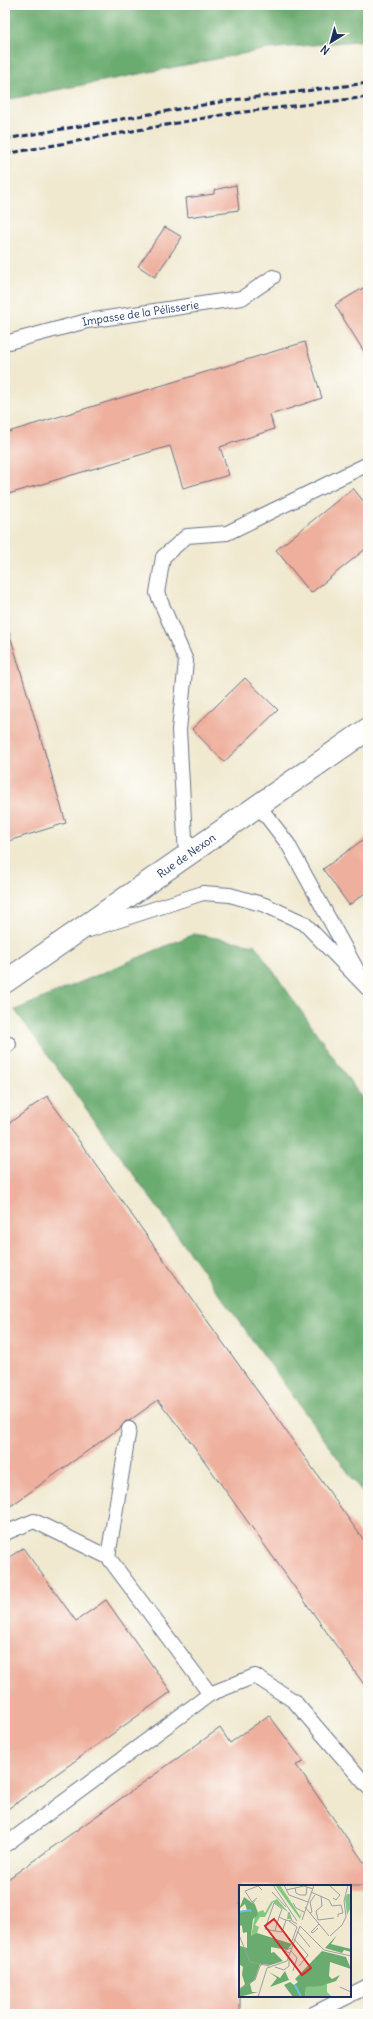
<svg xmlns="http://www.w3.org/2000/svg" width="373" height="2019" viewBox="0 0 373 2019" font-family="Delius,sans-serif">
<rect width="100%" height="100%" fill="#fdfcf7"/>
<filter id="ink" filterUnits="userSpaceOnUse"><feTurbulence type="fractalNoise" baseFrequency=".025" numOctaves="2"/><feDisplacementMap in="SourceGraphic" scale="8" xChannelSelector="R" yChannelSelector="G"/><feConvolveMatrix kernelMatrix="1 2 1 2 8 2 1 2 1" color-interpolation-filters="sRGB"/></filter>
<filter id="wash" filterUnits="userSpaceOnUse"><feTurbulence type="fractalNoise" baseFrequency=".012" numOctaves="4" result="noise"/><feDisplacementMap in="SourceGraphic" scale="16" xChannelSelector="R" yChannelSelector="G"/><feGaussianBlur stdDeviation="0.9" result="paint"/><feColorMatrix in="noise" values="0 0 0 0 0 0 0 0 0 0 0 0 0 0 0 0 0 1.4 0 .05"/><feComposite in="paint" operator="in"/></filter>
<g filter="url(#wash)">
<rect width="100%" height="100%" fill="#f0e9d0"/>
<g fill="#6aac6f" stroke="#426e66">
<path d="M5,5H368V40L268,49L5,100Z"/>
<path d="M194,934L255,945L368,1107V1500L15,1010Z"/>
</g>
<g id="blocks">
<g fill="#eeaf9c">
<path d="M236,185L239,210L188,217L186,198L214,194V190Z"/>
<path d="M165,227L182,237L155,277L138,266Z"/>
<path d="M368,285V358L335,305Z"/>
<path d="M305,342L322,398L270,415L274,429L220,447L229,475L183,488L170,446L5,495V433Z"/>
<path d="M353,488L368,507V547L311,593L276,550Z"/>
<path d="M9,632L66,823L5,842V633Z"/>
<path d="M245,678L278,710L224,762L192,729Z"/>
<path d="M368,836V891L349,905L323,869Z"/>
<path d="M47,1096L368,1546V1690L193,1445L158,1400L129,1421H126L121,1427L5,1510V1126Z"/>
<path d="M23,1548L76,1621L106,1600L171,1692L5,1811V1560Z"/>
<path d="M269,1715L304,1762L296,1765L368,1868V1886H240V2014H5V1881L220,1728L230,1743Z"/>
</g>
</g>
</g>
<g filter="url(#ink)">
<use href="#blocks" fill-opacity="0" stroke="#667086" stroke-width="1"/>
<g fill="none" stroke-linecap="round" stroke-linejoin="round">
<defs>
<g id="lane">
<path id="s1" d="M5,343L87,321L242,298L273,277"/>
<path d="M186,856L179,730L186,661L157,593L163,557L187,536L227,533L368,464"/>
<path d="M89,930L203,893L230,895L265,905L304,923L367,988L288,844L258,805"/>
<path d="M5,1047L9,1044"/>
<path d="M5,1533L34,1521L108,1557L210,1694L5,1845"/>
<path d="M108,1557L129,1429"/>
<path d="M210,1694L255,1676L294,1701L368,1787"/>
<path d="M350,1995L368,1986"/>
<path d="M313,2014L349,1996"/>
</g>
<g id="secondary">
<path id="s2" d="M5,982L368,729"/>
</g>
</defs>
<use href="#lane" stroke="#667086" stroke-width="16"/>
<use href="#secondary" stroke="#667086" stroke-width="24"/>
<use href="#lane" stroke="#fff" stroke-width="14"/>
<use href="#secondary" stroke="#fff" stroke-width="22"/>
<g stroke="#1b2f5e" stroke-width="3" stroke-dasharray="6 3" stroke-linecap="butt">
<path d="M5,139L226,101L368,83"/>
<path d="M5,154L227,114L368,97"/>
</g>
</g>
</g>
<g text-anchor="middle" stroke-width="3" stroke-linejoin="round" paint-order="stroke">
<g font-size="11" fill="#1b2f5e" stroke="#fdfcf7">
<text dy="4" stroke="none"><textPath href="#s1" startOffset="139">Impasse de la Pélisserie</textPath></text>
<text dy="4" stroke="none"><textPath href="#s2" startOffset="221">Rue de Nexon</textPath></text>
</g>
</g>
<g transform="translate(239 1885)">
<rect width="112" height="112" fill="#f0e9d0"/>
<path d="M36,0H41L61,31L63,26L61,34ZM108,9H112V22L108,30L106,14ZM38,14L50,28L52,34H48L49,27L34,17L26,32H21L16,40L20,42L18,48L12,52L16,31L13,17L18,15L15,17L19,27L24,25L26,28L32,17ZM88,99V107L93,112H66L67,102Z" fill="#83c781"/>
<path d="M5,12L16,20L19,30L14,34L12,51L18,48L53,59L48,65L32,62V68L35,67L44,76L32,80L21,79L16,94L11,99L13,107H19L0,112V105L6,99L3,90L4,82L0,79L1,61L8,63V47L4,48L3,41L0,40V27L8,25L6,19L0,24ZM98,50L92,59L112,64V67L105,65L103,68L86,63ZM83,66L107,72L112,84L91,77L90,91L93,94L101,90L97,96L82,101L67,102L66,112H54L45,100L51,97L55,100L59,97L56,94ZM46,86L50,95L31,102L38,93L30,87L41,93Z" fill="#6aac6f"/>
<path fill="none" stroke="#66c2e4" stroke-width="2" d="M0,27L11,25L12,27M56,100L62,112"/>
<path fill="none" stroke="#9b9fa2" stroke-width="1" d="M34,0L58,36M45,0L50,10L69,17M90,0L101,10L97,15L94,13M56,3L57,8L61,10H67L68,2M47,5L65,1L74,4M33,7L47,22M72,7L90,15L93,21L102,20L104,28L99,29V32M82,11L83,21L77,26L79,35L95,33M18,13L13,17L6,6L19,1L23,5M54,18L57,23L65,27M66,22L90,51M50,27L53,36L58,39M71,28L73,27L71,17L76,10M47,35L43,47L36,46L40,32L44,34L50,36L52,35M63,35L75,0M50,36L58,42L53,56M61,41L85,65L112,71M79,43L74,48L72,47L80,39M36,46L26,44L35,18L43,24L40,32M58,46L71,62M0,50L11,77L31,81M91,51L103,40L107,32L105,16L109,0M55,54L69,70L60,81M52,66L58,73L54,86M51,68L45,66L52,63M36,82L45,85L50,81V73M101,102L112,107M0,104L16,95L21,81L24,79M19,112L28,83L48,76L61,41"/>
<path fill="#d62828" fill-opacity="0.15" stroke="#d62828" stroke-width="2" d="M35,34L72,83L63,90L26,41Z"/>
<rect width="112" height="112" fill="none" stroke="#1b2f5e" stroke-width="2"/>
</g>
<rect width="373" height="2019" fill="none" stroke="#fdfcf7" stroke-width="20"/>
<g transform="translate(331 42) rotate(217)" stroke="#fdfcf7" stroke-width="3" paint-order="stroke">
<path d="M0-3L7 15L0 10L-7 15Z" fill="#1b2f5e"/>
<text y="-6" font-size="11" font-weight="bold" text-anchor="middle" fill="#1b2f5e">N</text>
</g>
</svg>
